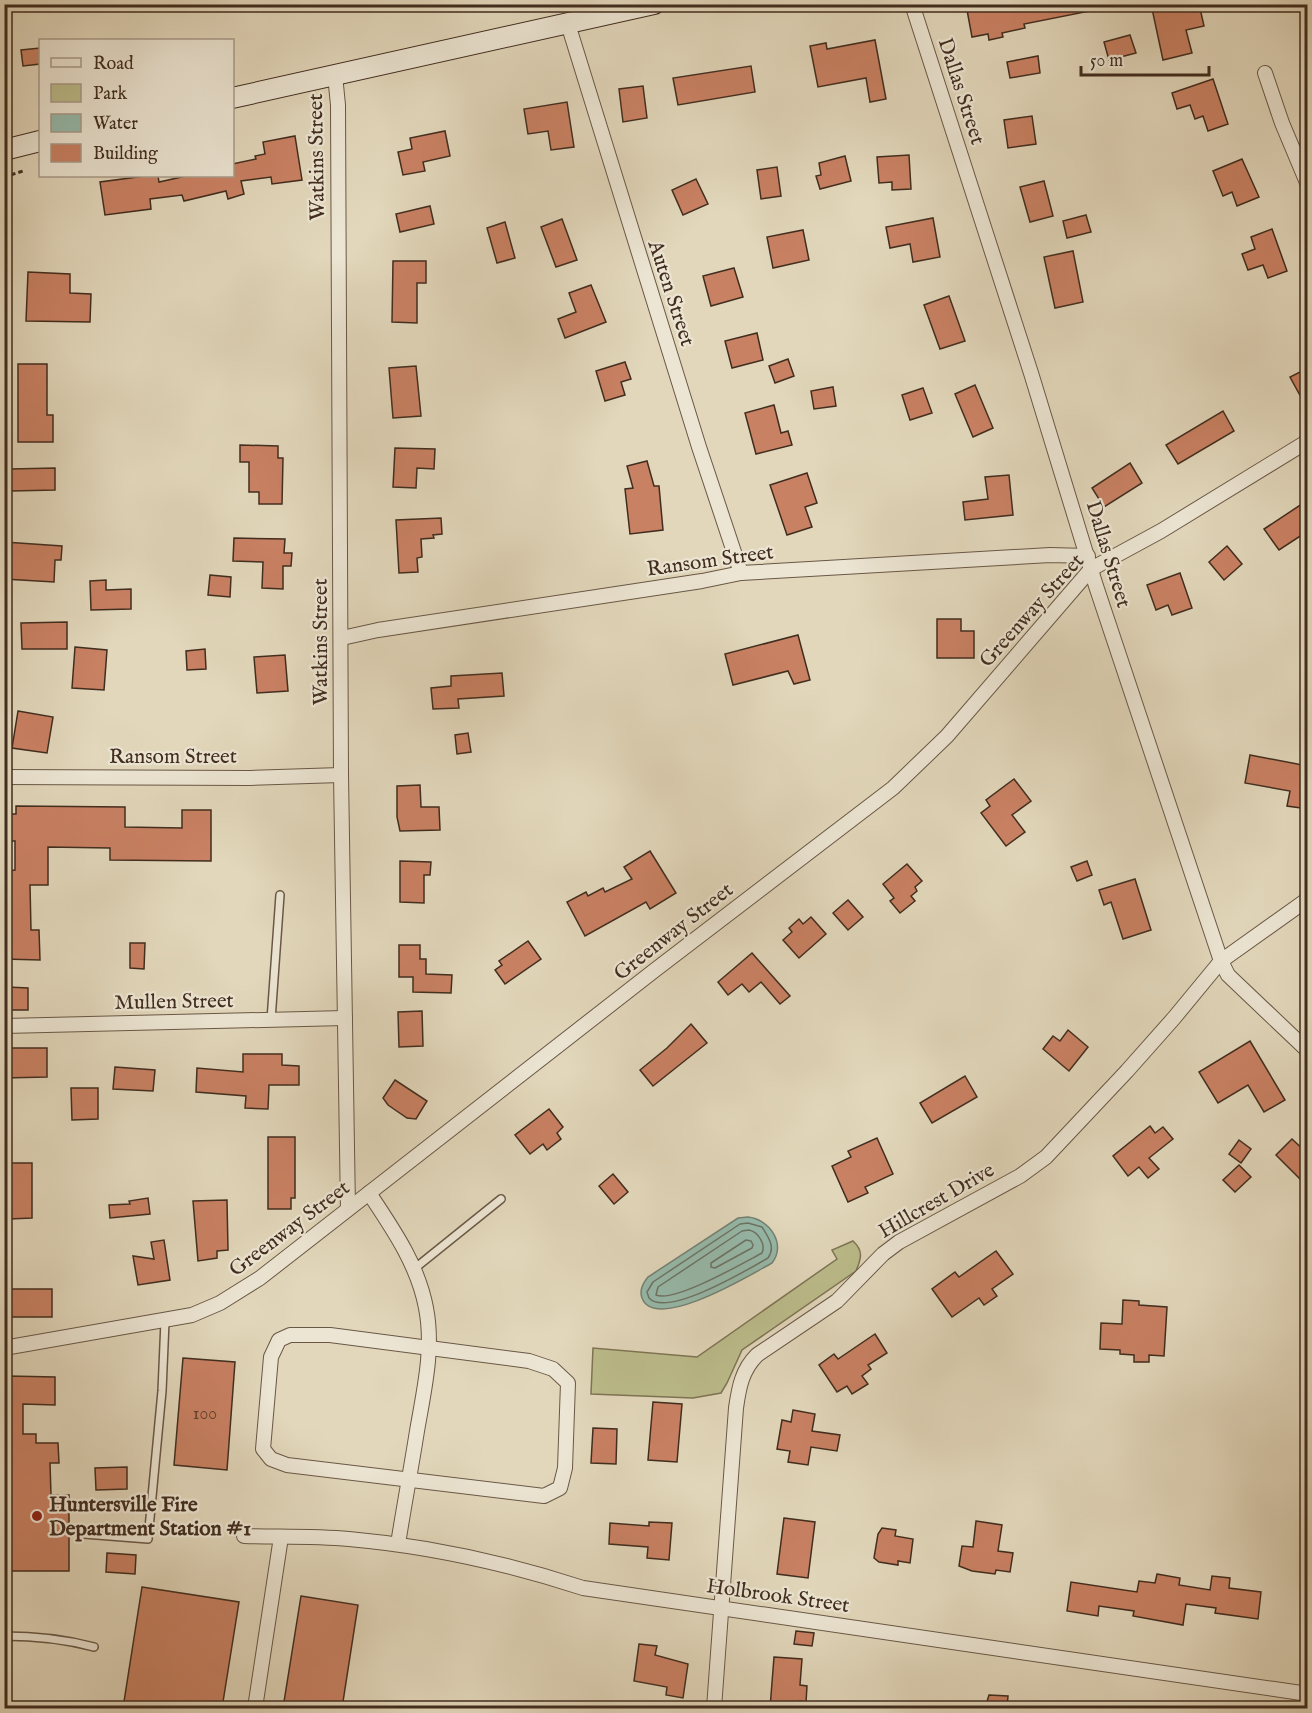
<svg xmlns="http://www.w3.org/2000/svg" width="1312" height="1713" viewBox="0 0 1312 1713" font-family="'IM FELL English',serif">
<rect width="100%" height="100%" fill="#e2d7bb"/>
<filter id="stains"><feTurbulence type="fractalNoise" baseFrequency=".00333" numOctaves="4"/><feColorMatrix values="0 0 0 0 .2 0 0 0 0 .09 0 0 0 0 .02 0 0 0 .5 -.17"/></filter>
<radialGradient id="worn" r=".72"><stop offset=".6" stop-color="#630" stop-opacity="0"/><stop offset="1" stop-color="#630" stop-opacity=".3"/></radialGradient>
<path fill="#bcbc8b" stroke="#7e7455" stroke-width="1.5" d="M853,1241C864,1251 861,1259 856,1271L742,1350L727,1383L721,1393L693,1398L591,1394L593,1348L697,1357L837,1259L832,1250Z"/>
<path fill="#96baab" stroke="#748273" stroke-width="1.5" d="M748,1217C769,1219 787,1244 772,1263C752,1274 655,1333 642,1298C639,1290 643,1283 648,1277L738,1218Z"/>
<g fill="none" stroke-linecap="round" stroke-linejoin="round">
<g stroke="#6c7465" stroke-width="1.5">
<path d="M748,1223L762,1227C768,1237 776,1247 768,1258C747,1270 667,1318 649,1298L647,1292L653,1282L740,1224Z"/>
<path d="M749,1230C758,1232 766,1244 762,1253C743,1263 674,1303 656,1295L658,1287L742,1231Z"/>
<path d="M746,1240L751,1241L753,1245L752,1248L715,1268L711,1267V1263Z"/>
</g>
</g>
<g fill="#c98163" stroke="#412d1f" stroke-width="1.5">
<path d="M998,4H1090V11L1024,24L1025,28L1002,33L1003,37L989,40L988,34L972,37L967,10Z"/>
<path d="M1151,4H1199L1204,26L1186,30L1192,53L1163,60Z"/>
<path d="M1130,35L1136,53L1109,60L1104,42Z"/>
<path d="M875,40L886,99L870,102L866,78L818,87L810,46L826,43L827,49Z"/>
<path d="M40,48V64L23,66L21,50Z"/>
<path d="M1038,56L1040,73L1010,78L1007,62Z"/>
<path d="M751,66L755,92L678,105L673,78Z"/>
<path d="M1213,79L1228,124L1208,131L1203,116L1195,119L1190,105L1177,109L1172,93Z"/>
<path d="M643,86L647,118L623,122L619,89Z"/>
<path d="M567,102L574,147L551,150L548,131L528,134L524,109Z"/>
<path d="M1032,116L1036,144L1008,148L1004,120Z"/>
<path d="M445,131L450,156L423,162L425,171L403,175L398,152L412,149L410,138Z"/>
<path d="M295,136L302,180L272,184L271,177L241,181L244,194L228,199L226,191L184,201L182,195L150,199L151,209L105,215L100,182L145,176H158L159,182L186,176H232V164L256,159L255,156L265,154L263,142Z"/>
<path d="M909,155L911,189L892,190V182L879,183L877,157Z"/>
<path d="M845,156L851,181L820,189L816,176L821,175L819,163Z"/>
<path d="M1242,159L1259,197L1237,206L1232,192L1223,196L1213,171Z"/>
<path d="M777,167L781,196L761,199L757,170Z"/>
<path d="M696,179L708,204L683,215L672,190Z"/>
<path d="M1044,181L1053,216L1030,222L1020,187Z"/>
<path d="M430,206L434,224L400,232L396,214Z"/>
<path d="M1086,215L1091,232L1067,238L1063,221Z"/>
<path d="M933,218L940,257L913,262L910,244L890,248L886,227Z"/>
<path d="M562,219L577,260L556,267L541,227Z"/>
<path d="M505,222L515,258L497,263L487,228Z"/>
<path d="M1272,229L1287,271L1268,278L1263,265L1248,270L1242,254L1255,249L1251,237Z"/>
<path d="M803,230L809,260L773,268L767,237Z"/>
<path d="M1073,251L1083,302L1055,308L1044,257Z"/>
<path d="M393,261H426V283H417V323L392,322Z"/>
<path d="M734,268L743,297L711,306L703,276Z"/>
<path d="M28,272L70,274V293L91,294L90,322L26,321Z"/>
<path d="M591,285L606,322L565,338L558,319L576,312L569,293Z"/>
<path d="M949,296L965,341L940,349L924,305Z"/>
<path d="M757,333L763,360L732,368L725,341Z"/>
<path d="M788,359L794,376L775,383L769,366Z"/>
<path d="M625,362L631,379L621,382L625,395L605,401L596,371Z"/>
<path d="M18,364H47V415H53V442H18Z"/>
<path d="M416,366L421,416L393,418L389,368Z"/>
<path d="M1308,368V410L1290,377Z"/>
<path d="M975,385L993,428L973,437L955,394Z"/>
<path d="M833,387L836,406L814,409L811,391Z"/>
<path d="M923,388L932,413L910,420L902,395Z"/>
<path d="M774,405L781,433L788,431L792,445L756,454L745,413Z"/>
<path d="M1223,411L1234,431L1178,464L1166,445Z"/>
<path d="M240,445L278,446V458H283L282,504H259V492H249V462H240Z"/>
<path d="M395,448L435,449L434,469L417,468L416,488L393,487Z"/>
<path d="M647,461L654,486H659L663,530L630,534L625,489L633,488L627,466Z"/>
<path d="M1130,463L1142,483L1104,507L1092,488Z"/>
<path d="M55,468V490L11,491V469Z"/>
<path d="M807,473L817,503L805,507L812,527L787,535L770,485Z"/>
<path d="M1009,475L1013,515L965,520L963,502L988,499L985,477Z"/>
<path d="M1308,500V531L1279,550L1264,529Z"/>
<path d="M441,518L442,534L433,535L434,538L421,539L422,557L417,558L418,572L399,573L396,520Z"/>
<path d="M234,538L285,539L284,553H292L291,566H283V589L262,588L263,562L233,561Z"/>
<path d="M4,542L62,546L61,560H55L54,582L4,579Z"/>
<path d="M1227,546L1242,564L1224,580L1209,562Z"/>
<path d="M1180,573L1192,608L1172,615L1168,605L1156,610L1147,585Z"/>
<path d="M210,575L231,577L230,597L208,595Z"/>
<path d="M106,580V590L131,589V609L91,610L90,581Z"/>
<path d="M937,619H961V631H974V658H937Z"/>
<path d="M67,622V649H22L21,623Z"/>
<path d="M798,635L810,680L794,684L788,671L733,685L725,654Z"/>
<path d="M75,647L107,650L104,690L72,688Z"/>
<path d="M205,649L206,669L187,670L186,651Z"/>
<path d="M285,655L288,691L257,693L254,657Z"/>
<path d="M502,673L504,696L458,699L459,708L433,709L431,688L451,686V676Z"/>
<path d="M18,711L53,717L47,753L12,748Z"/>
<path d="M468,733L471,752L457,754L455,735Z"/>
<path d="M1250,755L1308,766V809L1287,806L1290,791L1245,783Z"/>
<path d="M1014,779L1031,801L1012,815L1025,832L1006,846L981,813L990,806L986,800Z"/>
<path d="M420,785L421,807H439L440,830L400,831L397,817V786Z"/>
<path d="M16,806L125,807V827L182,828V810H211V861L110,860V848L48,847V885H30L31,930H39L40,960L4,959V917H7V871L15,870V841H10V814H16Z"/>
<path d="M650,851L676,893L650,909L646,902L585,936L567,902L586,892L588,896L603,888L605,892L632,879L624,867Z"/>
<path d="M400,861L431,862L430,875H424V903L400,902Z"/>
<path d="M1087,861L1092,875L1077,881L1071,867Z"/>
<path d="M907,864L922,881L915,887L917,891L911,896L915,901L900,913L890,901L894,898L883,884Z"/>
<path d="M1135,879L1151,930L1123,939L1111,902L1104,905L1099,890Z"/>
<path d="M848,900L863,917L848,930L833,913Z"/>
<path d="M811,917L826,934L799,958L783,940L792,932L789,928L799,919L803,924Z"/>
<path d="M528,941L541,959L505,984L495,970L502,965L499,961Z"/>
<path d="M130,943H145L144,969L130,968Z"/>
<path d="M399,945H420V959H426V974L452,975L451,993L413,992V977H399Z"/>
<path d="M752,953L790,996L780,1004L761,982L749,992L742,984L728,995L718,982Z"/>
<path d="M7,987L28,988V1010H6Z"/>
<path d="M422,1011L423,1046L399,1047L398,1012Z"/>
<path d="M691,1024L707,1043L653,1086L640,1070L667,1048Z"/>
<path d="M1068,1030L1088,1047L1069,1071L1043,1049L1053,1036L1060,1041Z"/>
<path d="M1250,1041L1285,1100L1264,1112L1248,1085L1218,1103L1199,1072Z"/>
<path d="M4,1048H47V1077L4,1078Z"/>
<path d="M243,1054H282V1065L299,1066V1085H269L268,1109L245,1108L246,1096L196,1092L197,1068L243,1072Z"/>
<path d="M115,1067L155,1070L153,1091L113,1089Z"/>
<path d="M965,1076L977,1097L932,1123L920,1103Z"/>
<path d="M395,1080L427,1101L416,1119L407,1118L388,1105L383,1098Z"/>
<path d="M71,1088H98V1119L72,1120Z"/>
<path d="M549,1109L563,1127L557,1133L561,1139L547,1150L543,1144L530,1154L515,1135Z"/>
<path d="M1150,1126L1155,1133L1163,1127L1173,1139L1149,1158L1159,1169L1148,1178L1139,1167L1128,1176L1113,1156Z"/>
<path d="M268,1137H295V1198H291V1209H268Z"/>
<path d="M877,1138L893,1174L865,1187L868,1193L848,1202L832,1166L851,1157L848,1151Z"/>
<path d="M1292,1139L1308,1154V1187L1276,1155Z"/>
<path d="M1239,1140L1251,1149L1241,1163L1229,1154Z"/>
<path d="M9,1163H32V1218L9,1219Z"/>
<path d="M1239,1165L1251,1177L1235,1192L1223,1180Z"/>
<path d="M613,1174L628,1192L614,1204L599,1186Z"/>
<path d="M148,1198L150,1214L110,1218L109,1205L130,1204L129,1201Z"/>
<path d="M227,1200L228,1250L217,1251V1258L198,1261L193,1201Z"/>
<path d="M164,1240L170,1280L138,1285L133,1256L154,1259L151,1242Z"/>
<path d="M996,1251L1013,1274L992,1289L997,1296L984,1305L979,1298L952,1317L932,1289L955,1272L959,1277Z"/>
<rect x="4" y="1289" width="48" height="28"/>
<path d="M1123,1300L1139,1301V1305L1167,1307L1164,1356L1149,1355V1362H1134V1355L1120,1354V1350L1100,1349L1101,1323L1122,1324Z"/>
<path d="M875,1334L887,1353L868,1365L871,1369L862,1376L868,1384L852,1394L847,1386L837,1392L819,1365L834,1354L838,1359Z"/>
<path d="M183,1358L235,1362L227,1470L174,1465Z"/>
<path d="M8,1376L55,1377V1405L23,1404V1434H36V1443H58L59,1463H50L51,1495H69V1571H5V1495H8Z"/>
<path d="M653,1402L682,1404L677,1462L648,1460Z"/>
<path d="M793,1410L815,1414L812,1431L840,1435L837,1451L811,1447L808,1465L788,1462L790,1451L777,1449L782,1420L791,1422Z"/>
<path d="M593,1428L617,1429L616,1464L591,1463Z"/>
<path d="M127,1467V1489L96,1490L95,1468Z"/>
<path d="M784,1518L815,1522L808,1578L777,1574Z"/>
<path d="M976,1521L1002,1525L998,1551L1013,1553L1010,1572L996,1570L995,1574L972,1571L959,1566L962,1546L973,1547Z"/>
<path d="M649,1522L672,1523L669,1560L647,1558L648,1547L609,1544L610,1523L649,1526Z"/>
<path d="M882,1528L896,1530L895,1536L913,1539L910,1563L898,1561V1565L879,1562L874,1558L878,1534Z"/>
<path d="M107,1553L136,1555L135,1574L106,1572Z"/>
<path d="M1157,1574L1180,1578L1179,1585L1210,1590L1212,1576L1230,1578L1229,1588L1261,1592L1258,1619L1215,1613L1216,1608L1186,1604L1183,1625L1133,1616L1134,1611L1099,1606L1098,1616L1067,1611L1071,1582L1137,1592L1139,1581L1155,1583Z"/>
<path d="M142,1587L239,1602L222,1708H123Z"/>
<path d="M301,1596L358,1605L342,1708H283Z"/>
<path d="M796,1631L814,1633L812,1646L794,1644Z"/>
<path d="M639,1644L657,1646L655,1655L688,1664L683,1698L666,1695L667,1687L634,1681Z"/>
<path d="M774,1657L802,1659L800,1685L807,1686L806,1702L800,1701L799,1708H770Z"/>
<path d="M989,1695L1008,1696L1007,1708H985Z"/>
</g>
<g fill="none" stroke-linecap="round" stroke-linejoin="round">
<defs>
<g id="lane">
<path d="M271,1020L280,895"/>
<path d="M414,1269L501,1199"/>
<path d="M84,1534L148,1539L162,1391L165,1321"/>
<path d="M4,1636C35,1636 64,1639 94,1647"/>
</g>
<g id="street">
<path d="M912,4L1031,373L1096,586L1221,961L1228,975L1308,1051"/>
<path d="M568,24L699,447L741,573"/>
<path d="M1265,73L1282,123L1308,185"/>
<path d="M335,75L338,105L341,775L348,1209"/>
<path d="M342,638L378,630L702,581L741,573L1050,555L1088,556"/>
<path d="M4,777L250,778L341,775"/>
<path d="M4,1026L345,1018"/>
<path d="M369,1193C393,1229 418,1265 426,1308C434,1349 424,1390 417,1431C411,1469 404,1506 398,1544"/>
<path d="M290,1335H330L529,1361L553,1369L568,1383L565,1468L560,1488L544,1496L287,1465L271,1459L263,1449L271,1357L279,1340Z"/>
<path d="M4,1348L192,1315L220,1303L260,1278L655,970L893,788L947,736L1091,569L1161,531L1308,441"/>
<path d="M244,1536C279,1537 314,1536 349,1539C429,1546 506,1563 583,1588L1308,1694"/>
<path d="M255,1708L281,1537"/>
<path d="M714,1708L736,1408C739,1387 742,1370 757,1355L837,1301L883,1254L899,1242L1020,1176L1046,1157L1127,1071L1174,1018L1221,961L1308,899"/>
</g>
<g id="secondary">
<path d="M232,98L654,4"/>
<path d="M4,150L40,141"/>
</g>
</defs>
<use href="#lane" stroke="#695846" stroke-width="10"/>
<use href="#street" stroke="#695846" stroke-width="16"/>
<use href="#secondary" stroke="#412d1f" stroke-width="22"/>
<path stroke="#412d1f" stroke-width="3" stroke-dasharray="4.5 3" stroke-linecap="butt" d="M4,177L23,171"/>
<use href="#lane" stroke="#ece5d3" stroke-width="7"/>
<use href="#street" stroke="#ece5d3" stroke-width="14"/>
<use href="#secondary" stroke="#ece5d3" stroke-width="20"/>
</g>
<circle fill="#8f2418" stroke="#ece5d3" stroke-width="2" cx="37" cy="1516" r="6"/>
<g text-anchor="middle" stroke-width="4.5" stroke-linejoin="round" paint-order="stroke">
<g font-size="18" fill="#634230">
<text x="205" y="1419">100</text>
</g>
<g font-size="21" fill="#412d1f" stroke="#ece5d3">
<text transform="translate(962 91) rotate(72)" y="7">Dallas Street</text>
<text transform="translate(316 157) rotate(-91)" y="7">Watkins Street</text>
<text transform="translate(672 293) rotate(72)" y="7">Auten Street</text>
<text transform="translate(1109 554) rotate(73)" y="7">Dallas Street</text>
<text transform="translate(710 560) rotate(-8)" y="7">Ransom Street</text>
<text transform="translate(1031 610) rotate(-48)" y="7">Greenway Street</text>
<text transform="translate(320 642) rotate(-90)" y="7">Watkins Street</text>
<text x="173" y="763">Ransom Street</text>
<text transform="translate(673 931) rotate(-38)" y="7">Greenway Street</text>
<text transform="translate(174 1001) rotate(-1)" y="7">Mullen Street</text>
<text transform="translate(936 1200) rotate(-30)" y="7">Hillcrest Drive</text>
<text transform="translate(289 1228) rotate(-37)" y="7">Greenway Street</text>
<text transform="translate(778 1595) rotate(8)" y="7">Holbrook Street</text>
</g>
<g font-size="21" font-weight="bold" fill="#412d1f" stroke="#ece5d3" text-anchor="start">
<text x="49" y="1511">Huntersville Fire<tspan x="49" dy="24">Department Station #1</tspan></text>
</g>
</g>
<rect width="1312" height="1713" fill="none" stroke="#e2d7bb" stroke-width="24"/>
<rect x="6" y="6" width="1300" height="1701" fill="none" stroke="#412d1f" stroke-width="3"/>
<rect x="12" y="12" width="1288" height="1689" fill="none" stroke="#412d1f" stroke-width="1.5"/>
<rect x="39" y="39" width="195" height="138" fill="#ece5d3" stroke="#a89b8b" stroke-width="1.5"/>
<rect x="51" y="58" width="30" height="9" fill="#ece5d3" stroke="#a89b8b" stroke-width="1.5"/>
<text x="93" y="69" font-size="18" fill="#412d1f">Road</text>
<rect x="51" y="84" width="30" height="18" fill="#bcbc8b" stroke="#a89b8b" stroke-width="1.5"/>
<text x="93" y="99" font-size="18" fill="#412d1f">Park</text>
<rect x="51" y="114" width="30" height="18" fill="#96baab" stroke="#a89b8b" stroke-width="1.5"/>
<text x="93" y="129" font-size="18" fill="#412d1f">Water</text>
<rect x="51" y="144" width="30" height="18" fill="#c98163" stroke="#a89b8b" stroke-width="1.5"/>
<text x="93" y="159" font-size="18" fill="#412d1f">Building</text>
<path d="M1081 66v9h128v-9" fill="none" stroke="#412d1f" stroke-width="3"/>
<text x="1090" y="66" font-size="18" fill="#412d1f" stroke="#ece5d3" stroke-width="4.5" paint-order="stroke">50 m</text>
<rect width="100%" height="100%" filter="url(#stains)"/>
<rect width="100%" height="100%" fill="url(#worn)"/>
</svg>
